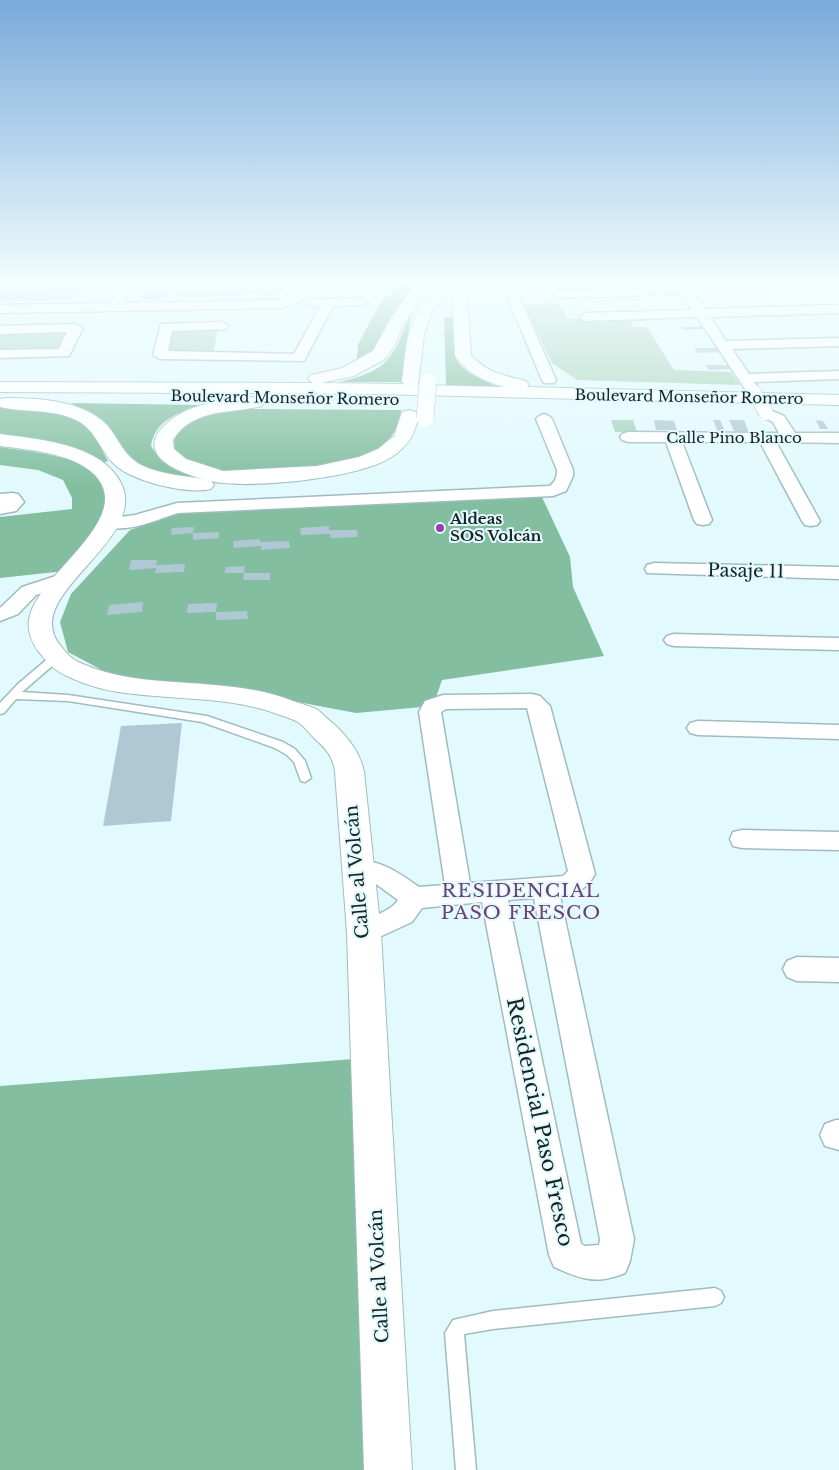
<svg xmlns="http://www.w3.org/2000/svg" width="839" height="1470" viewBox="0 0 839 1470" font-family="'Libre Baskerville',serif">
<rect width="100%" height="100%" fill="#e2fafd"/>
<g fill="#a7d2bb">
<path d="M558,303L568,319L629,318L633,327H647L674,370L731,372L740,385L577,380L552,363L524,304Z"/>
<path d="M218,328L213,354L167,352L171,329Z"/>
<path d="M60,330L67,333L63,349L35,352L37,349H0V331Z"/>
<path d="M611,420H633L637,432H615Z"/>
</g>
<g fill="#82be9f">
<path d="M407,282H420L370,356L352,364L357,358L358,344L382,300Z"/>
<path d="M411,314L402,382H340C354,378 372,374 383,364C397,353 403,329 411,314Z"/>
<path d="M444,317L453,318C454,330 454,342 455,354C456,370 485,381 498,387L446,385Z"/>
<path d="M71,403L199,405C177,414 155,420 151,446C165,469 177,471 202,479L165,476L138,465L119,453L102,421Z"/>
<path d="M0,407C22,409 65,409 83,422C96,431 100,448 108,461L102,463L0,438Z"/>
<path d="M233,409H254L401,410C397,466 315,468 273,471C250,472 225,476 202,469C193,466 179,457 175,449C169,433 194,418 207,414C216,411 225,411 233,409Z"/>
<path d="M0,447C35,452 64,455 96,470L112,506L65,571L0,578V517L72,509V498L63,480L38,470L0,465Z"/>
<path d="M541,495L570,557L573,587L604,656L442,680L433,706L356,713L208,685L115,677L68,652L60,622L71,594L130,530L187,510Z"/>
<path d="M354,1059L380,1470H0V1086Z"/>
</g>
<g fill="#b0c8d4">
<path d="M86,282H105L102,289H82Z"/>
<path d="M148,282H166L165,286H147Z"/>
<path d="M272,285L287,289L272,297L256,293Z"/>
<path d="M152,289L172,292L157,301L137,297Z"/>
<path d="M246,289L244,296L176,297L178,290Z"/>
<path d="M0,292H77L72,300L0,301Z"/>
<path d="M706,326L708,329L683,330L681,327Z"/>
<path d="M694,348H719L722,352L697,353Z"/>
<path d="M706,365H733L736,369L709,370Z"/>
<path d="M654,420L674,421L677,430H656Z"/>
<path d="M713,420H720L726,434H719Z"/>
<path d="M729,420H744L750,435H736Z"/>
<path d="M816,420L823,421L828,429H820Z"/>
<path d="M329,526V530H357L358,537L331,538L330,534L301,535L300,528Z"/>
<path d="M194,527L193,533L171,535L172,528Z"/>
<path d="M219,532V538L193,540V533Z"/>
<path d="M260,539V542L289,541L290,548L261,550V546L234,548L233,541Z"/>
<path d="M131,560H157L156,565L185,564L184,572L155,573L156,568L129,570Z"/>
<path d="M245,566L244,573H224L226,567Z"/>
<path d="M244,573H270V580H243Z"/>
<path d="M143,602L142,612L107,615L109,605Z"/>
<path d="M217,603L216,612L247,611L248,619L216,620V612L187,613L188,604Z"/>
<path d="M182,723L171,821L103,826L121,726Z"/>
</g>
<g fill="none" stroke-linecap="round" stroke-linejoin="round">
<defs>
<g id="service">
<path d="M55,655L60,658L59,660L22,692L68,695L207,716L283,742L295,749L305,761L311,778L305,782L301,781L294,762L287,755L275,748L202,722L68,701L16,699L4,713L0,714V703L18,684L51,656Z"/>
<path d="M715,1288L721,1291L724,1297L721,1303L715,1306L493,1329L464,1334L476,1470H456L445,1333L453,1320L493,1311Z"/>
</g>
<g id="minor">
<path d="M2,282H87L77,288L12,290L3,287Z"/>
<path d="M121,282H133L124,303L281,300L296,292L299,282H311C309,299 297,304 282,308L0,313V305L111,303Z"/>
<path d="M174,282L186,283L260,282L257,289L253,290L179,291L173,287Z"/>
<path d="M501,282H513L556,380L554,383H544L542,380Z"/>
<path d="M674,282H748L742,286L690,287L705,309L839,305V313L710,317L726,341L839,338V346L732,349L749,374L839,371V379L754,382L761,392L759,395H749L697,317L585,321L579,317L585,313L692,310L682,294L560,298L554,294L560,290L677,287Z"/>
<path d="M362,298L366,299L368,302L366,305L333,306L304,361L160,359L153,355L161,324L222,322L229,326L227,329L172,331L168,351L294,354L320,307L309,306L307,303L309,300Z"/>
<path d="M76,324L83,328L69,356L0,358V350L59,349L67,332L0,334V326Z"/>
<path d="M767,409L784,416L795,433H839V443L776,442L820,521L817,525L811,526L805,525L802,521L760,442H682L712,520L709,524L703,525L697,524L694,520L666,442H628L622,440L620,437L622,434L628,432L779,433L773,422L762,417L759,414L762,411Z"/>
<path d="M544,414L549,416L552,419L573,470V476L566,491L553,496L178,513C156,520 128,533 105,527L102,523L105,519L135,515L177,503L549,486C555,483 557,477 557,470L536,419L539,416Z"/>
<path d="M12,493L18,494L24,502L16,511L0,514V494Z"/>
<path d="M654,563L839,567V579L647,573L645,569L647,565Z"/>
<path d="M62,574L69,576L71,580L69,584L36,595L18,614L0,621V608L22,587Z"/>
<path d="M674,634L839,638V650L674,646L667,644L664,640L667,636Z"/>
<path d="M532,694L540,696L550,706L595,874C587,889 576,894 560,896L634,1239L630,1261L625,1273C596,1285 581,1279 554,1267L549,1255L482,902L422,908L412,922L364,944L354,941L350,933C360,915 387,917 398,900L376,884L350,877L346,870L350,863C375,855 399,873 419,887L445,885L419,712L425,701L443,695ZM527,708L568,871L563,876L470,883L441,712L446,709ZM534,898L600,1239L599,1245L585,1246L581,1244L508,900Z"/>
<path d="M698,721L839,725V739L698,735L690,733L687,728L690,723Z"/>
<path d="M742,830L839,832V850L742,848L733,846L730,839L733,832Z"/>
<path d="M797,957L839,958V982L797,981L787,977L783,969L787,961Z"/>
<path d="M836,1120H839V1150L825,1146L820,1135L825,1124Z"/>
</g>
<path id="tertiary" d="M0,434C38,439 102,444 121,483C150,541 19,595 60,645C67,654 72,660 83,664C146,692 225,674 293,701C301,704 311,706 318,710C324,715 329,721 335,725C349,739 360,752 364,772L381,933L412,1470H364L347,933L335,772C333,756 326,749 314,738C309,733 304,726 298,722C293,719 286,717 280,715C234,697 183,700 134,694C112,692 90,687 69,677C53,670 49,664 38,651C32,642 27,631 29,619C37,576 122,528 102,485C87,454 31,450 0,446Z"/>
<path id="secondary" d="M437,282H451L447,291H437L435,288Z"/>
<g id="trunk">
<path d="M417,282H432L406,320L393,348L385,359L354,376L321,383L404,384L402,382C406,348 406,326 427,298C433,290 435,285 445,288L448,291L431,314L424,335L418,385L504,387C484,381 467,373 455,356L452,282H466L471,355C485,372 506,376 526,381L529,385L527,387L839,395V405L376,394L0,392V382L313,383L308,379L311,375L342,368L373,351L390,320Z"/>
<path d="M256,397L262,398L265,402L262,406C231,414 193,408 173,440L174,449L186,459L223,471L317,466L359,457L378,449L394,436L402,412L409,410L416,412L418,416C416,434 408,446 393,456C362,478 262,487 223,483C207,482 187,475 172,467C134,446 165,418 193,408C213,400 235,398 256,397Z"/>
<path d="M6,398C38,398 83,400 107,425C119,439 123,455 141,465C163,476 188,475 211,481L214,485L211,489C187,495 130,481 113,463C99,448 95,429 76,420C51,408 25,413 0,407V399Z"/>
</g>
</defs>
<use href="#service" stroke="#a0bcc0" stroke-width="3"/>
<use href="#minor" stroke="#a0bcc0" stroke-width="3"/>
<use href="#tertiary" stroke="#a0bcc0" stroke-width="2"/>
<use href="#secondary" stroke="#a0bcc0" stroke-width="2"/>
<use href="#trunk" stroke="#a0bcc0" stroke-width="2"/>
<use href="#service" fill="#fff" fill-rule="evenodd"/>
<use href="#minor" fill="#fff" fill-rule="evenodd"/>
<use href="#tertiary" fill="#fff" fill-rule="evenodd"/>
<use href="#secondary" fill="#fff" fill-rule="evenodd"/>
<use href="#trunk" fill="#fff" fill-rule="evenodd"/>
<defs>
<path id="minor-bridge" d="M754,392L766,413"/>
<path id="trunk-bridge" d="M425,418L428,382"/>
</defs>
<use href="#minor-bridge" stroke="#a0bcc0" stroke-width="15" stroke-linecap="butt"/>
<use href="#trunk-bridge" stroke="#a0bcc0" stroke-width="18" stroke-linecap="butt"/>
<use href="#minor-bridge" stroke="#fff" stroke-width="14"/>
<use href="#trunk-bridge" stroke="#fff" stroke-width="17"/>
</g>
<linearGradient id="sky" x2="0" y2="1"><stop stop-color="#79aada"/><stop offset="0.58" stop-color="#f2fdfe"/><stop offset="1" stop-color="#f2fdfe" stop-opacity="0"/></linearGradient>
<rect width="839" height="488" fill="url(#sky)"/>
<circle fill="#9840ac" stroke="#e2fafd" stroke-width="2" cx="440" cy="528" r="5"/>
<g text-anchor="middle" stroke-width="4" stroke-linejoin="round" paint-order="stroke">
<g font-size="15" fill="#172223" stroke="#e2fafd">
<text transform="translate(689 397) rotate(1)" y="5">Boulevard Monseñor Romero</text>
<text transform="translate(285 398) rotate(1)" y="5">Boulevard Monseñor Romero</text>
<text x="734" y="443">Calle Pino Blanco</text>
</g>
<g font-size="15" font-weight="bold" fill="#172223" stroke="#e2fafd" text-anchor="start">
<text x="450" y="524">Aldeas<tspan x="450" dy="17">SOS Volcán</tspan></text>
</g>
<g font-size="18" fill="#172223" stroke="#e2fafd">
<text transform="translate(746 571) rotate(1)" y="6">Pasaje 11</text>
<text transform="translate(357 872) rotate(-95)" y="6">Calle al Volcán</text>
<text transform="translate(379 1276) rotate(-93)" y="6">Calle al Volcán</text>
</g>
<g font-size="19" letter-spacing="1" fill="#6c4077" stroke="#e2fafd">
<text x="521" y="897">RESIDENCIAL<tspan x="521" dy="22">PASO FRESCO</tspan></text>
</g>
<g font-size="21" fill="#172223" stroke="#e2fafd">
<text transform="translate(540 1122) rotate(78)" y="7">Residencial Paso Fresco</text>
</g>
</g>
</svg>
